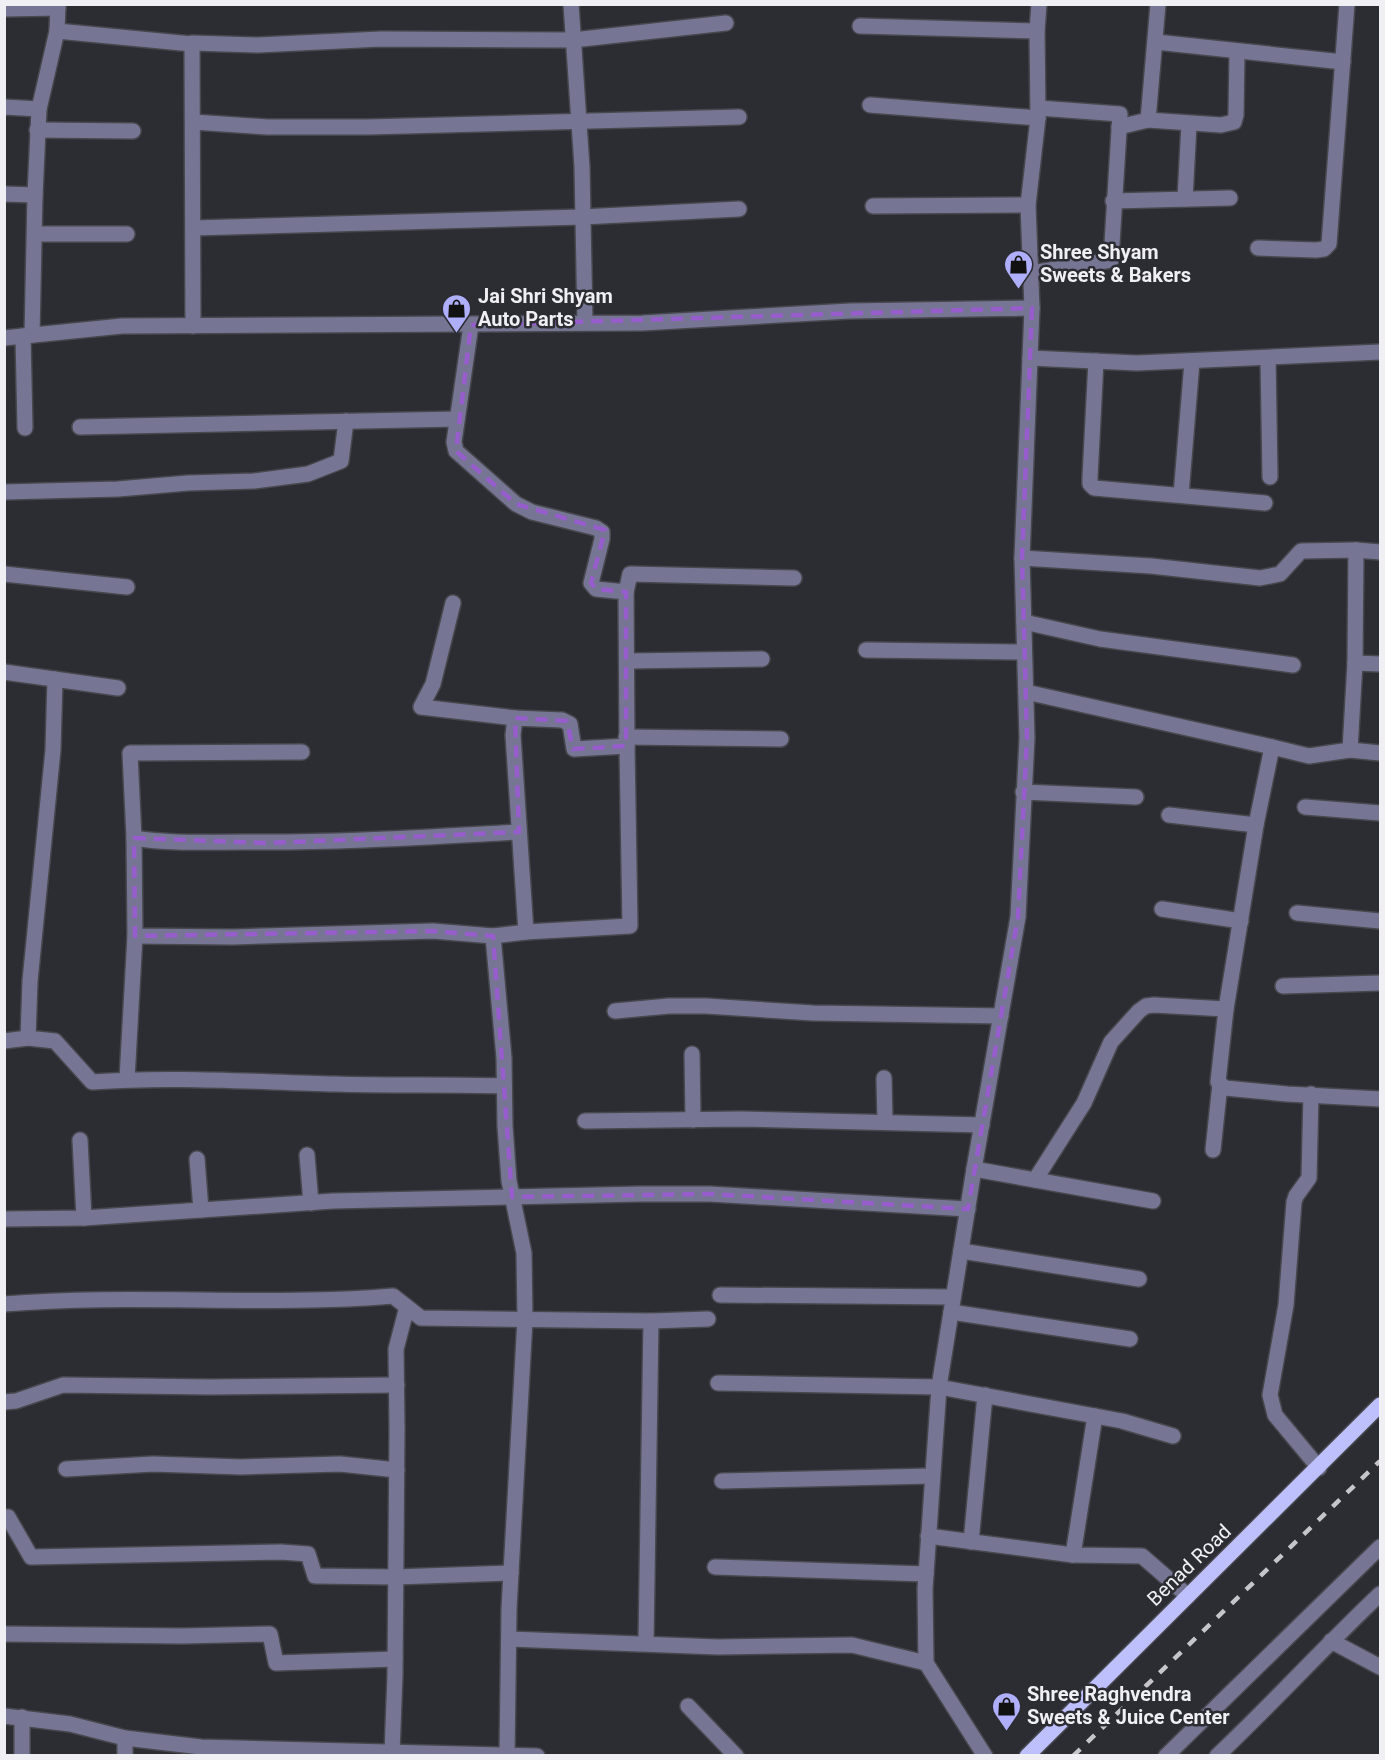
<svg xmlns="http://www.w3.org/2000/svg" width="1385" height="1760" viewBox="0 0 1385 1760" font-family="Roboto,sans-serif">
<rect width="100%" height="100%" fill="#2c2c33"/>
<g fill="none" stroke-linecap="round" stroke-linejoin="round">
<defs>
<g id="minor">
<path d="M571,4L582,167L585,322"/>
<path d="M4,9L58,8"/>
<path d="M860,26L1037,31"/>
<path d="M57,31L192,44"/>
<path d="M1156,42L1343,62"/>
<path d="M870,105L1038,118"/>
<path d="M4,107L39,109"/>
<path d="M1148,120L1221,125L1234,122L1236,115L1237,52"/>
<path d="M193,122L267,127H368L739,117"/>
<path d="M1119,127L1148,120L1158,4"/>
<path d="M37,130L133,131"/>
<path d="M4,194L35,195"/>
<path d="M1185,199L1189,124"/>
<path d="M1113,201L1230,198"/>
<path d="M873,206L1028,205"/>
<path d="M193,228L582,217L739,209"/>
<path d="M35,234H127"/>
<path d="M1258,248L1316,250L1324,249L1329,244L1347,4"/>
<path d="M1031,273L1111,260L1120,114L1039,108"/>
<path d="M1032,308L1028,205L1038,118L1037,31L1039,4"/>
<path d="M471,325L454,442L456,451L516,504L532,512L596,528L602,532V539L591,583L596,589L626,592L627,746L574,749L570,724L562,720L515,718L513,735L526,932L493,936L504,1058L505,1126L509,1181L524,1253L525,1319L509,1609L507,1755"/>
<path d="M193,326L192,43L258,45L381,39L573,40L726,23"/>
<path d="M32,335L35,195L39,109L57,31L58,4"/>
<path d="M23,336L25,428"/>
<path d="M4,338L122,326L642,323L850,311L1032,308L1022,558L1027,738L1018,917L974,1169L939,1387L925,1589L926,1663L985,1756"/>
<path d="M1030,358L1137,363L1380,352"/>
<path d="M1268,358L1270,477"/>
<path d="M1096,361L1090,477V484L1094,488L1265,503"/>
<path d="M80,427L457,419"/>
<path d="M4,492L118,489L188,483L254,481L308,474L341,461L346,421"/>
<path d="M1181,495L1192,362"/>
<path d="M1356,550L1380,552"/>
<path d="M1022,558L1151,566L1260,578L1280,574L1301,551L1356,550L1355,663L1350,750L1309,756L1272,747"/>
<path d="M4,574L127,587"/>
<path d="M626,592L630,574L794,578"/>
<path d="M453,603L433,684L421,707L515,718"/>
<path d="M1024,622L1100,639L1293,665"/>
<path d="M866,650L1024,652"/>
<path d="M627,661L762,659"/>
<path d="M1355,663L1380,664"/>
<path d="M4,672L118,688"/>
<path d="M55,679L53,750L30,981L28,1038L55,1041L92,1082C173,1076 253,1082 335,1084C391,1086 448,1084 504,1086"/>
<path d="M1026,692L1272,747L1256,825L1226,1009L1218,1082L1225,1088L1287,1094L1380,1099"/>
<path d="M626,737L781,739"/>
<path d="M1350,750L1380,753"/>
<path d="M302,752L130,753L134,838C170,844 207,842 244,842C336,843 427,837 519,832"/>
<path d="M1023,792L1136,797"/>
<path d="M1305,807L1380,813"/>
<path d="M1169,815L1256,825"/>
<path d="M134,838L135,936L233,937L433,931L493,936"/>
<path d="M1162,909L1241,921"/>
<path d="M1297,913L1380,921"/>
<path d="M526,932L630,926L627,746"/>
<path d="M1283,986L1380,983"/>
<path d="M615,1011L669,1006H706L813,1013L1001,1016"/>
<path d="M4,1041L28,1038"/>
<path d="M692,1054L693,1120"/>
<path d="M884,1078L885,1122"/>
<path d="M127,1079L135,936"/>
<path d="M1311,1094L1309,1178L1296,1196L1294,1202L1286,1305L1270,1395L1275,1415L1319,1468"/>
<path d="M585,1121L741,1119L982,1125"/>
<path d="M80,1140L84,1218"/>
<path d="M1213,1150L1220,1084"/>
<path d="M307,1155L311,1203"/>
<path d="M197,1159L201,1210"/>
<path d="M974,1169L1153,1201"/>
<path d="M1035,1180L1084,1103L1111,1042L1139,1011L1146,1006L1154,1005L1226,1009"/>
<path d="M4,1219L84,1218L333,1201L640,1194H710L968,1209"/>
<path d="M961,1251L1139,1279"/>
<path d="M720,1295L953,1297"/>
<path d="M4,1304C134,1293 264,1307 393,1296L421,1318L651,1321L646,1643"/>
<path d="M951,1312L1130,1339"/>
<path d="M651,1321L708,1319"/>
<path d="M718,1383L939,1387L1122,1421L1173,1436"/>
<path d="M4,1402L16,1401L63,1385L210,1387L397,1385"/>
<path d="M66,1469L153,1464L241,1467L340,1464L397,1470"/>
<path d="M722,1481L931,1476"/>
<path d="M4,1517H8L31,1557L281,1552L308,1554L315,1576L395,1577L511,1573"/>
<path d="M928,1536L1073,1555L1142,1556L1188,1596"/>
<path d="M971,1542L985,1395"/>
<path d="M1073,1555L1095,1416"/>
<path d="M715,1567L926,1574"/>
<path d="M4,1634L182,1636L270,1634L276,1663L395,1659"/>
<path d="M509,1639L718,1647L852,1645L926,1663"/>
<path d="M1331,1641L1380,1667"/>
<path d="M688,1706L736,1756"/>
<path d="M4,1716L70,1724L125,1738L201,1747L537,1756"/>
<path d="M125,1738V1756"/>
<path d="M392,1753L395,1675L397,1428L396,1349L407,1307"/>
<path d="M22,1756V1717"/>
<path d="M1166,1756L1380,1547"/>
<path d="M1217,1756C1273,1703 1325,1646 1380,1594"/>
</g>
<path id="major" d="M1027,1756L1380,1405"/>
</defs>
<use href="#minor" stroke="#47474e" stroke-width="18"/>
<use href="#major" stroke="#47474e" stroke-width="18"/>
<use href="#minor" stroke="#767694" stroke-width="15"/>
<use href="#major" stroke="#bebffd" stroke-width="15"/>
<path stroke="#c5c5ca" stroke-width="4.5" stroke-dasharray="10 10" stroke-linecap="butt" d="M1073,1756L1380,1461"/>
</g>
<path fill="none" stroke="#985dcc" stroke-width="4.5" stroke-dasharray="12 8" stroke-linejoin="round" d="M1032,308L1022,558L1027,738L1018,917L968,1209L710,1194L512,1197L493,936L433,931L135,936L134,838L269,843L519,832L515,718L567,721L573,749L626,746V592L596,589L591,583L605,530L516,504L456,451L471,325Z"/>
<defs>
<symbol id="shop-pin" viewBox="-11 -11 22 30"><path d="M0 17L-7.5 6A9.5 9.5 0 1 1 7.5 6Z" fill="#afaefa" stroke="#2c2c33"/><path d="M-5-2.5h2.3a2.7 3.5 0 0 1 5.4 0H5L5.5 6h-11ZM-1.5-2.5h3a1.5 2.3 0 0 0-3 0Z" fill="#111"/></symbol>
</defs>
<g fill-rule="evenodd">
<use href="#shop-pin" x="1002" y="248" width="33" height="45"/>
<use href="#shop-pin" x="440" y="292" width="33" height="45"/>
<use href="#shop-pin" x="990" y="1690" width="33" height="45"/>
</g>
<g text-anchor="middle" stroke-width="5" stroke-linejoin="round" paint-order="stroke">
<g font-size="20" font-weight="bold" fill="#efeff4" stroke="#2c2c33" text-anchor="start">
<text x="1040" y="259">Shree Shyam<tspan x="1040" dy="23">Sweets &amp; Bakers</tspan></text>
<text x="478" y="303">Jai Shri Shyam<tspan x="478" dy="23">Auto Parts</tspan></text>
<text x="1027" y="1701">Shree Raghvendra<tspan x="1027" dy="23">Sweets &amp; Juice Center</tspan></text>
</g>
<g font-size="20" fill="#efeff4" stroke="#2c2c33">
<text transform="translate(1189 1565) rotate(-44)" y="7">Benad Road</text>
</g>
</g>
<rect width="1385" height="1760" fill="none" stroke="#efeff4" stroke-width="12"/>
</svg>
